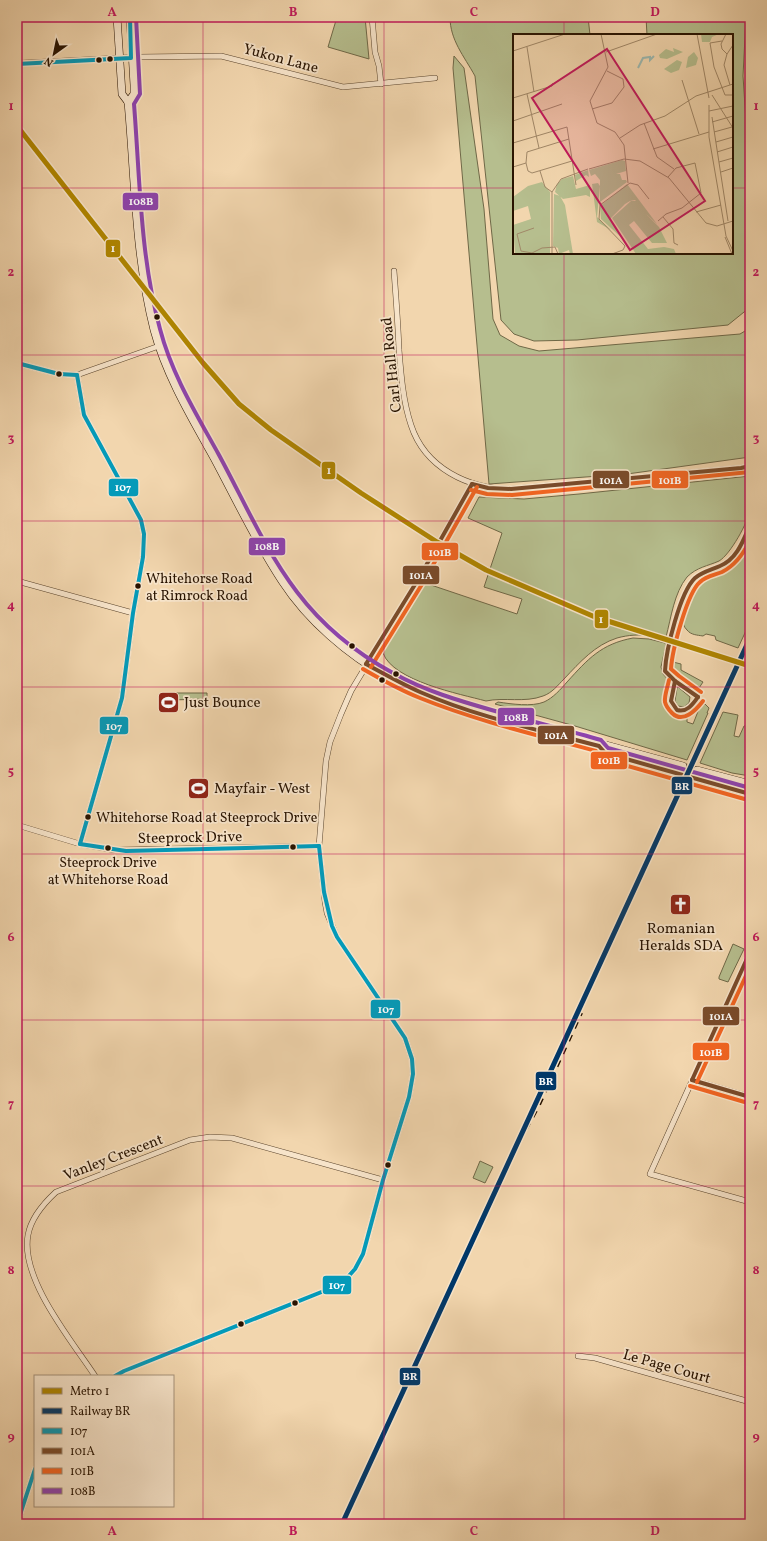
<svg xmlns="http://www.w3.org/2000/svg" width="767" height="1541" viewBox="0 0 767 1541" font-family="Vollkorn,serif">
<rect width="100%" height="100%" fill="#f2d6ae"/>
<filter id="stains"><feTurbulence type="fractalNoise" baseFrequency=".005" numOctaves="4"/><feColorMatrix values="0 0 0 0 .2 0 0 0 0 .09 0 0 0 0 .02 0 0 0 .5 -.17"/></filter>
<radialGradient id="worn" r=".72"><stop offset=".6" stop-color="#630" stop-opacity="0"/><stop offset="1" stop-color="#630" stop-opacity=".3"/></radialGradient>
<g fill="#b6be8e" stroke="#6f6847">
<path d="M337,17H365L369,59L328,47Z"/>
<path d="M450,17H588L590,35H514V253H732V35H647L646,17H746L743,76L750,181L749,308L728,325L577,340L534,341L514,334L501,320L475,76C464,56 450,40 450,17Z"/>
<path d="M454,56L464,68L484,209L493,319L500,335L519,346L539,351L740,334L750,328V457L627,474L489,484L453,68Z"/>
<path d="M750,476C750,487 751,498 750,509C749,521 730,555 719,561C708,566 697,567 687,577C674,593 671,618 666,637C660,638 656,637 651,636C640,634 628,635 617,638C595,645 580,662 564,679C558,685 552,693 543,696C525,703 504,697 486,701C460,694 393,681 383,653L390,639L425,583L517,614L522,599L484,587L502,533L468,518L479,497L524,499L579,494Z"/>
<path d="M750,533V622L738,648L716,640L715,636L706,634L703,636C697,635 691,635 687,630C674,617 687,588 700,578C711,570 724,569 735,559C742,552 746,542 750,533Z"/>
<path d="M633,638L649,639L665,643L666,645L661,667L663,674L670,682C671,688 667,695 668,701C671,717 687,715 696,706L687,719V722L693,724L699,709L705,704L709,708L707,713H708L687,760L575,726L495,704L498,702C511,704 532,707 544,702C553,698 561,689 567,682C588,659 601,644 633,638Z"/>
<path d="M669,661L681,664V670L703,682L699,688C690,691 670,675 667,667Z"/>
<path d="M678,687L690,697L689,703L684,707L678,706L675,701L677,688Z"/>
<path d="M170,693H207V699L170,700Z"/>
<path d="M723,712L738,715L734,736L739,737L744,726L750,724V776L732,773L700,763Z"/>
<path d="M733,944L744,949L728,982L719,979V977Z"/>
<path d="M480,1161L493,1167L485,1183L473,1178Z"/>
</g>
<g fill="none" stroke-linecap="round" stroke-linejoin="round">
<g stroke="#caaf8b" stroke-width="7" stroke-dasharray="7 3.5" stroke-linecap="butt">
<path d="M683,766L697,770"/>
<path d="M679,774L694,778"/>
</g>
<defs>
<g id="minor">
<path d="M372,17L375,52L379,66L381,84"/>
<path d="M17,64L22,63L139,57L221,56L343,87L435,78"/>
<path d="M394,271C396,297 398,324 399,350C401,375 403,401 411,425C425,468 468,489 511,489L741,468L750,466"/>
<path d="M17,363L59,374L77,375L159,346"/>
<path d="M77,375L84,415L141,520L144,534L143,557L133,613L122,698L80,844"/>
<path d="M17,581L133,613"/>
<path d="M17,825L80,844L115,850L319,846"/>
<path d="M750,952L650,1174L750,1202"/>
<path d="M692,1080L750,1097"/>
<path d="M578,1356L595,1358L750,1402"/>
<path d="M95,1376C72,1341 20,1279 28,1235C31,1218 43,1204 56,1192L190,1140L210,1137L232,1138L383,1180"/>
<path d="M115,1376L124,1371L334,1287L347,1278L355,1269L363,1254L383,1180L409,1097L413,1074L412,1059L405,1038L337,937L327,913L325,902L319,846L326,761L330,742L341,714L351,691L419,578L472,484"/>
<path d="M17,1524L35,1469"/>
</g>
<g id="secondary">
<path d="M117,17L122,94L128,102C135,178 135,255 154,330C166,375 191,417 214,458C236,499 256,542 282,581C308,621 348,655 389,678C425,698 466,709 505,720C537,729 568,737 599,746L606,745L683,766"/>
<path d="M128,102L134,94V85L130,17"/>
<path d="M599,746L605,753L679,774"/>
<path d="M697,770L750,784"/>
<path d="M694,778L750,794"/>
</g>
</defs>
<use href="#minor" stroke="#5a442c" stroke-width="6"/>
<use href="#secondary" stroke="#281300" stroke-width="8"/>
<use href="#minor" stroke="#f7e4ca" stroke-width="5"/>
<use href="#secondary" stroke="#f7e4ca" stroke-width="7"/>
<path stroke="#281300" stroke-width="2" stroke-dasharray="7 7" stroke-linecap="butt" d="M513,1154L539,1107L582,1013"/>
<defs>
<g id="bus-1">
<path d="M17,64L131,58L130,17"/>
<path d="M17,363L59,374L77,375"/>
<path d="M77,375L84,415L141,520L144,534L143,557L133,613L122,698L80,844"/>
<path d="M80,844L126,851L319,846"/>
<path d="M115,1376L124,1371L334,1287L347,1278L355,1269L363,1254L383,1180L409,1097L413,1074L412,1059L405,1038L337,937L332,926L324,892L319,846"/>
<path d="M17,1524L35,1469"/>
</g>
<g id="bus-2">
<path d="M472,484L488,488L511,489L741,468L750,466"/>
<path d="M366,664C384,674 402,684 420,692C477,717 539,730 599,746L605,753L750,794"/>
<path d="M366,664L419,578L472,484"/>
<path d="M675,681L671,701L677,710C687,713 693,704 698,697"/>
<path d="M698,697L675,681L665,671C666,650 680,592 695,578C702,572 711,570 720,566C737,559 743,541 750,525"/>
<path d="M692,1080L750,952"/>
<path d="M692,1080L750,1097"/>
</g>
<g id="bus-3">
<path d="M471,490L487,494L512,495L750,472"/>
<path d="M371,667L424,581L477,487"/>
<path d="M363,669C382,680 400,690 420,698C477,721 537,735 596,751L603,759L748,800"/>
<path d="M669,680C668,686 664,696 665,702C666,706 669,710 672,713C683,724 696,710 703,701"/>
<path d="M701,692L679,676L671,669C672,651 687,593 700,582C706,576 715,575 722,572C736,565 744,553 750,540"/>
<path d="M697,1082L750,967"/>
<path d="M690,1086L748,1103"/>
</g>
<path id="bus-4" d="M136,17L140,94L134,104C140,179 140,256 160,329C172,375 197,415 219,455C244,501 265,550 297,592C322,625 356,653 393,673C425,691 460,701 495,711C530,721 566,730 601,740L608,748L750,788"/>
</defs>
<use href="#bus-1" stroke="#f7e4ca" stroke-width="7"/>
<use href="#bus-2" stroke="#f7e4ca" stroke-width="7"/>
<use href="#bus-3" stroke="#f7e4ca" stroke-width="7"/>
<use href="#bus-4" stroke="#f7e4ca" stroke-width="7"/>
<use href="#bus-1" stroke="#049ab9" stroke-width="4"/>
<use href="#bus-2" stroke="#7a4b2a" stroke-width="4"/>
<use href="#bus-3" stroke="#f26522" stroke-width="4"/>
<use href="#bus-4" stroke="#8e44ad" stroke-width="4"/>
<defs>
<path id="rail-1" d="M342,1524L750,638"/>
</defs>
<use href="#rail-1" stroke="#f7e4ca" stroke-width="8"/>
<use href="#rail-1" stroke="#003768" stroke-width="5"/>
<defs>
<path id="metro-1" d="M17,126L203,363L239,404L271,430L361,493L437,542L486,570L595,617L750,666"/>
</defs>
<use href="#metro-1" stroke="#f7e4ca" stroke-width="8"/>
<use href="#metro-1" stroke="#af8500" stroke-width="5"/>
</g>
<path fill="none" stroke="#c2185b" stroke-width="1" stroke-opacity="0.55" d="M203,17V1524M384,17V1524M564,17V35M17,188H514M732,188H750M564,253V1524M17,355H750M17,521H750M17,687H750M17,854H750M17,1020H750M17,1186H750M17,1353H750"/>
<defs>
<symbol id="stadium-square" viewBox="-11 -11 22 22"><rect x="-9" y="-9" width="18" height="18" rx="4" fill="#8f2418" stroke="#f7e4ca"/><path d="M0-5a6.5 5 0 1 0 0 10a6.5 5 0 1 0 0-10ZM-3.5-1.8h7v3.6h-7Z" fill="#fff"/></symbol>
<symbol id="church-square" viewBox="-11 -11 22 22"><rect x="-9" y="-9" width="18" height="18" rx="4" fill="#8f2418" stroke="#f7e4ca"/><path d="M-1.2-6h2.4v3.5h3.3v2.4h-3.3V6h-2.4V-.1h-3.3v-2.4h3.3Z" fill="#fff"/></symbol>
</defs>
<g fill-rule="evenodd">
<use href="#stadium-square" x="156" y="690" width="25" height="25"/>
<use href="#stadium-square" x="186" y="776" width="25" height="25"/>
<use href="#church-square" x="668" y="892" width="25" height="25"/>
</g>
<g fill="#281300" stroke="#f7e4ca" stroke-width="1.5">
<circle cx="110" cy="59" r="3.5"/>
<circle cx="99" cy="60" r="3.5"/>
<circle cx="157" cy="317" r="3.5"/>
<circle cx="59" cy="374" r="3.5"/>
<circle cx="138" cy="586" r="3.5"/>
<circle cx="352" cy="646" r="3.5"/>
<circle cx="396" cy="674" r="3.5"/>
<circle cx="382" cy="680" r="3.5"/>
<circle cx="88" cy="817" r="3.5"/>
<circle cx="293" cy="847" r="3.5"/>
<circle cx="108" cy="848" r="3.5"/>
<circle cx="388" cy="1165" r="3.5"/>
<circle cx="295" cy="1303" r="3.5"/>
<circle cx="241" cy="1324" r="3.5"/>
</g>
<g text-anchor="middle" stroke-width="3.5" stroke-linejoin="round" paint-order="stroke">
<g font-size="14" fill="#281300" stroke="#f7e4ca" text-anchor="start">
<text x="146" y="583">Whitehorse Road<tspan x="146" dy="17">at Rimrock Road</tspan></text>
<text x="96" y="822">Whitehorse Road at Steeprock Drive</text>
<text x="108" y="867" text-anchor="middle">Steeprock Drive<tspan x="108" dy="17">at Whitehorse Road</tspan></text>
</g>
<g font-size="15" fill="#281300" stroke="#f7e4ca">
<text transform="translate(281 58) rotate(15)" y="5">Yukon Lane</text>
<text transform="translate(391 365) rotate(-96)" y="5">Carl Hall Road</text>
<text transform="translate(190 837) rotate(-1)" y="5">Steeprock Drive</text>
<text transform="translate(113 1157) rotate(-21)" y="5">Vanley Crescent</text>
<text transform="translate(667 1366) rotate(16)" y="5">Le Page Court</text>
</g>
<g font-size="15" fill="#281300" stroke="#f7e4ca" text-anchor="start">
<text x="184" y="707">Just Bounce</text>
<text x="214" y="793">Mayfair - West</text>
<text x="681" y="933" text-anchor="middle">Romanian<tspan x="681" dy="17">Heralds SDA</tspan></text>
</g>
</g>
<g transform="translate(513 34)">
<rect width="220" height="220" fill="#f2d6ae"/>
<path d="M188,0H206L199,3L197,8H189ZM160,14L170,18L154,25L147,24L146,21L153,15L161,18ZM181,18L185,24L183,31L173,34L175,23ZM164,26L169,28L166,36L158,39L151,35ZM109,126L112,127L113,137L103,140H107L109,146H113L114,148L87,168V146L82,140L78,142L76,136ZM75,136L76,143L73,141L63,147L62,141ZM60,142L63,155L77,151V163L73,161L50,165L42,158L44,150L49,145ZM29,148L37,158V220H2L0,191L18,185L15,172L0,177V163L15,152ZM85,149L87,152L84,183L98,196L84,188L79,150ZM114,150L144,190L133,180L146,193L154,209H139L121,187L116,191L135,215L151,213L161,215L163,220H123L99,184L118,167H123L130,176L122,166L117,167L112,170L97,185L110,205L88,185L87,172ZM41,160L47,162L52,171L60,220H57L56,216L46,220L45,214L40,212Z" fill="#b6be8e"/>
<path fill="none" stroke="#9cb8b0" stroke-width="2" d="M125,34L130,24L137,23V26L141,22"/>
<path fill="none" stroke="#a18868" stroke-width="1" d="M88,0L95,33L77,67L84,89L102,98L111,111L115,149M184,0L196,64M213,0L208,10L209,15L214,20M209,7L197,9L201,33L212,61H220M14,13L21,58M0,17L52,0M93,18L144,0M169,46L186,100M217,51L211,31L214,20L220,11M14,60L26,114M199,61L220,94M0,64L39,52L40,49M196,71V103L213,202L220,217M79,75L99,69L111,53L110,45L94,37M196,77L220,72M199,83L215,187M0,87L49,70M199,88L220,82M131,89L144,123L161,135M201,98L219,93M107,104L127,91L152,82L183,62L220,50M56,105L14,118L13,129L15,137L19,139L59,127M203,108L220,103M0,109L54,93L63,151M140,115L196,98M204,118L220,113M206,128L220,124M0,133L13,129M76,135L111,125L127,127L156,144L193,189L204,192L220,187M27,137L32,153L39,158M208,138L220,134M183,178L208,171M150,183L160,195L161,209L165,211M145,187L153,180L169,174L188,159L182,129L163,134L155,143M21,194L4,200L8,217L19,219L29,214L42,213L45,220M212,203L219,220M39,220V158L48,145L75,135M99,220L110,216L112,212L86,185L87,171L117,149L125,151L136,165"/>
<path fill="#c2185b" fill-opacity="0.15" stroke="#c2185b" stroke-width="2" d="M94,15L192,167L117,216L19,64Z"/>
<rect width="220" height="220" fill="none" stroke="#281300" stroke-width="2"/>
</g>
<g stroke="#f7e4ca" stroke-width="1.5">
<rect x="122" y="192" width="37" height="19" rx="4" fill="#8e44ad"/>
<rect x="105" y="239" width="16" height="19" rx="4" fill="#af8500"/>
<rect x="321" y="461" width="15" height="19" rx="4" fill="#af8500"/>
<rect x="651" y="470" width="38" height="19" rx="4" fill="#f26522"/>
<rect x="592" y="470" width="38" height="19" rx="4" fill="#7a4b2a"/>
<rect x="108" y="478" width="31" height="19" rx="4" fill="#049ab9"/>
<rect x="248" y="537" width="38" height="19" rx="4" fill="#8e44ad"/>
<rect x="421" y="542" width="38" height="19" rx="4" fill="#f26522"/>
<rect x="402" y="565" width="38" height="20" rx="4" fill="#7a4b2a"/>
<rect x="594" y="609" width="15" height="20" rx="4" fill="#af8500"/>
<rect x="497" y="707" width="38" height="19" rx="4" fill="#8e44ad"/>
<rect x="99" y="716" width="30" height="19" rx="4" fill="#049ab9"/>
<rect x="537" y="725" width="38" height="20" rx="4" fill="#7a4b2a"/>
<rect x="590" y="751" width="38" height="19" rx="4" fill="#f26522"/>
<rect x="671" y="776" width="22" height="19" rx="4" fill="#003768"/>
<rect x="370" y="999" width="31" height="20" rx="4" fill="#049ab9"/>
<rect x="702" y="1006" width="38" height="20" rx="4" fill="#7a4b2a"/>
<rect x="692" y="1042" width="38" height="19" rx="4" fill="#f26522"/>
<rect x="535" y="1071" width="22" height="20" rx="4" fill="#003768"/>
<rect x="322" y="1275" width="30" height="20" rx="4" fill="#049ab9"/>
<rect x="399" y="1367" width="22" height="19" rx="4" fill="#003768"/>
</g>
<g font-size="11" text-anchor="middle" font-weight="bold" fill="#fff">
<text x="141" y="205">108B</text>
<text x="113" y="252">1</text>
<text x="329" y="474">1</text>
<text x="670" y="484">101B</text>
<text x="611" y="484">101A</text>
<text x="123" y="491">107</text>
<text x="267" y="550">108B</text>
<text x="440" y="556">101B</text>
<text x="421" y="579">101A</text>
<text x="601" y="623">1</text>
<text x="516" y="721">108B</text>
<text x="114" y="730">107</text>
<text x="556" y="739">101A</text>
<text x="609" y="764">101B</text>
<text x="682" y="790">BR</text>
<text x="386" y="1013">107</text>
<text x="721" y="1020">101A</text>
<text x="711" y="1056">101B</text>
<text x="546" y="1085">BR</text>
<text x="337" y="1289">107</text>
<text x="410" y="1380">BR</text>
</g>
<rect width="767" height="1541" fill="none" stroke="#f2d6ae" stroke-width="44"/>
<rect x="34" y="1375" width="140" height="132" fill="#f7e4ca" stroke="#a49079"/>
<rect x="42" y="1388" width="20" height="6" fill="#af8500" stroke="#a49079"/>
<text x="70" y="1395" font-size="12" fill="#281300">Metro 1</text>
<rect x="42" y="1408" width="20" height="6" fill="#003768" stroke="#a49079"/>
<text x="70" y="1415" font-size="12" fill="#281300">Railway BR</text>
<rect x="42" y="1428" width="20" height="6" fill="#049ab9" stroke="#a49079"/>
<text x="70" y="1435" font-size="12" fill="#281300">107</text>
<rect x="42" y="1448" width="20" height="6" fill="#7a4b2a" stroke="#a49079"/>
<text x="70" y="1455" font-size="12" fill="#281300">101A</text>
<rect x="42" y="1468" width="20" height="6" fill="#f26522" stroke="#a49079"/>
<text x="70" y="1475" font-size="12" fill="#281300">101B</text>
<rect x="42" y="1488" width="20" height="6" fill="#8e44ad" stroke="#a49079"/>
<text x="70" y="1495" font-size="12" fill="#281300">108B</text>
<g transform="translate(54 54) rotate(213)" stroke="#f7e4ca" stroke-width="3" paint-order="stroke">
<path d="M0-3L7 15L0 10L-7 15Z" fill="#281300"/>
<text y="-6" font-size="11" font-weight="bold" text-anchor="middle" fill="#281300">N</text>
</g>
<rect x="22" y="22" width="723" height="1497" fill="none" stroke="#c2185b" stroke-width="1.5"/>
<g font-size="13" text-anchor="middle" font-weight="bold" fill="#c2185b">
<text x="112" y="16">A</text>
<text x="293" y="16">B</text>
<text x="474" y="16">C</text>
<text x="655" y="16">D</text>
<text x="11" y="110">1</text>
<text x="756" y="110">1</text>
<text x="11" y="276">2</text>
<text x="756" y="276">2</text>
<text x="11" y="442">3</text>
<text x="756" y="442">3</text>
<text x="11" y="609">4</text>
<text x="756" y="609">4</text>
<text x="11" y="775">5</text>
<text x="756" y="775">5</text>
<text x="11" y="941">6</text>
<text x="756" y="941">6</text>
<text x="11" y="1108">7</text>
<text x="756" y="1108">7</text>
<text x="11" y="1274">8</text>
<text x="756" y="1274">8</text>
<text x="11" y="1440">9</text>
<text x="756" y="1440">9</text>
<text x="112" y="1535">A</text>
<text x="293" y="1535">B</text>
<text x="474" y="1535">C</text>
<text x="655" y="1535">D</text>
</g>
<rect width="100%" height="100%" filter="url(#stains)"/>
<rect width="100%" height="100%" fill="url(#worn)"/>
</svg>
